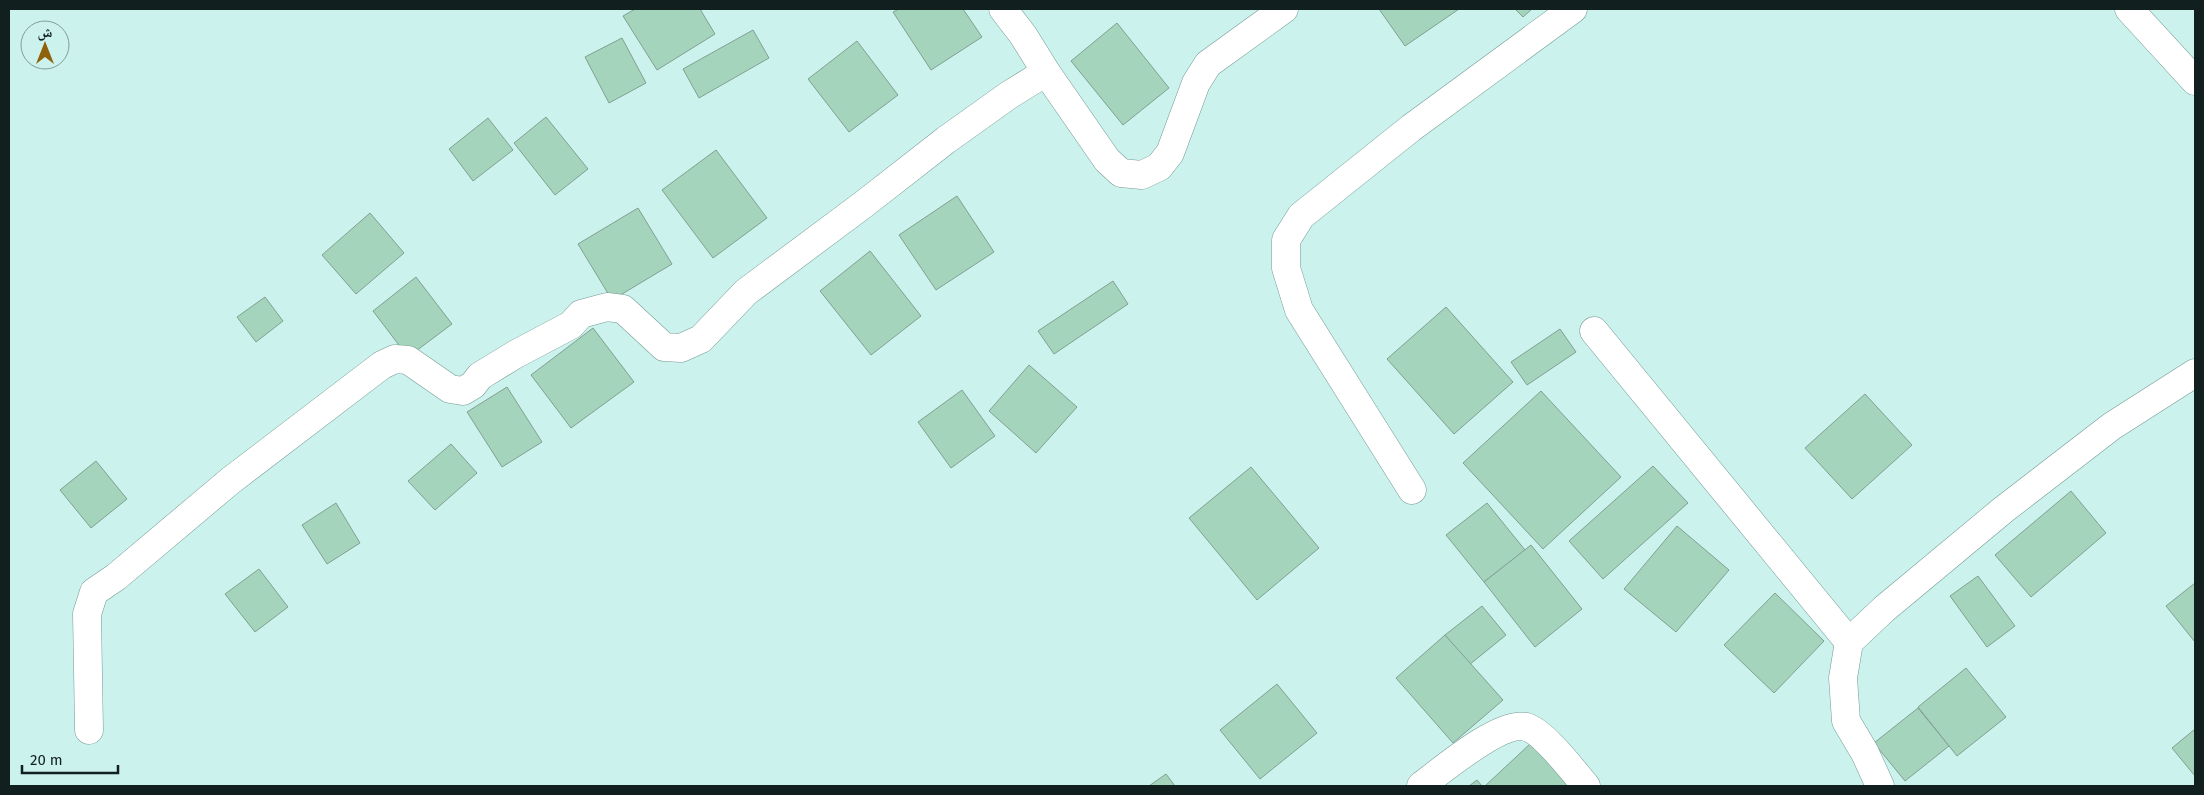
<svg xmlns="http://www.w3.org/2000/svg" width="2204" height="795" viewBox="0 0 2204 795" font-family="'Fira Sans','Noto Naskh Arabic',sans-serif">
<rect width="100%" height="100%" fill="#cbf2ed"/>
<g fill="#a5d4bd" stroke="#81a091">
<path d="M635,9H700L715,34L657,70L623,16Z"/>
<path d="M899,9H963L982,37L931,70L893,12Z"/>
<path d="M1379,9H1459L1405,46Z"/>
<path d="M1515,9H1532L1523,17Z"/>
<path d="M1117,23L1169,88L1123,125L1071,61Z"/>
<path d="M753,30L769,58L699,98L683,69Z"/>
<path d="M622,38L646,83L609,103L585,57Z"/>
<path d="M857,41L898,95L849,132L808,79Z"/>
<path d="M546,117L588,169L555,195L514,143Z"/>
<path d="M488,118L513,150L473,181L449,149Z"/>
<path d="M716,150L767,218L713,258L662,190Z"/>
<path d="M957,196L994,252L936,290L899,235Z"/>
<path d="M638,208L672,264L612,300L578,244Z"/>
<path d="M370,213L404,253L356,294L322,255Z"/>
<path d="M870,251L921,316L871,355L820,291Z"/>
<path d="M416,277L452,324L408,357L373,311Z"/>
<path d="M1113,281L1128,304L1054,354L1038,331Z"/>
<path d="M265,297L283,321L256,342L237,317Z"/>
<path d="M1446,307L1513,382L1454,434L1387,359Z"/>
<path d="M593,328L634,382L571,428L531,375Z"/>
<path d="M1560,329L1576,352L1527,385L1511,362Z"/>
<path d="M1029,365L1077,407L1036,453L989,411Z"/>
<path d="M507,387L542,442L502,467L467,412Z"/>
<path d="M962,390L995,436L951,468L918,422Z"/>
<path d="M1541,391L1621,477L1543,549L1463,463Z"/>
<path d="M1865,394L1912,445L1852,499L1805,448Z"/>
<path d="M451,444L477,473L435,510L408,481Z"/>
<path d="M96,461L127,499L91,528L60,490Z"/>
<path d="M1653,466L1688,503L1603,579L1569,541Z"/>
<path d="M1251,467L1319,548L1257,600L1189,518Z"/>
<path d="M2071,491L2106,533L2031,597L1995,555Z"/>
<path d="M336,503L360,543L327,564L302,525Z"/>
<path d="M1487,503L1525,550L1484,582L1446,535Z"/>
<path d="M1677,526L1729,570L1676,632L1624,589Z"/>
<path d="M1531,545L1582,609L1535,647L1484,582Z"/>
<path d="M259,569L288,607L255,632L225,594Z"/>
<path d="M1978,576L2015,626L1987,647L1950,596Z"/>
<path d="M2195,583V642L2166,606Z"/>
<path d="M1775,593L1824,641L1774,693L1724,645Z"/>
<path d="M1482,606L1506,635L1469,665L1445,635Z"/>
<path d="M1445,635L1503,700L1453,743L1396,678Z"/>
<path d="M1966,668L2006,717L1957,756L1918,707Z"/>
<path d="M1277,684L1317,733L1260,779L1220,730Z"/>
<path d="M1918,708L1949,746L1905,781L1874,743Z"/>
<path d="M2195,729V776L2172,748Z"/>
<path d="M1531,743L1572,786H1485Z"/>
<path d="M1166,774L1175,786H1149Z"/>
<path d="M1477,780L1482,786H1469Z"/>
</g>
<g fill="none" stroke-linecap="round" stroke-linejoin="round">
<defs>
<g id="minor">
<path d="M1003,9L1023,35L1046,72"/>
<path d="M1594,331L1849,642"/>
<path d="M1412,490L1299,310L1286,268V240L1301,216L1411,128L1573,9"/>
<path d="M89,730L87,614L94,592L116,577L230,481L382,365L395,359L408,360L450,389L463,391L473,385L480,376L516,354L571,325L581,314L607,307L623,309L664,347L681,348L701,339L746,292L864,204L946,140L1009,95L1046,72L1107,160L1121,173L1142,175L1159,167L1170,153L1196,83L1208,64L1284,9"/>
<path d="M1421,786C1441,771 1501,720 1526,727C1543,731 1574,772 1586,786"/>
<path d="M1880,786L1865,753L1846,721L1843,678L1849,642L1884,609L2003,510L2112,426L2195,373"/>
</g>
<path id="tertiary" d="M2129,9L2195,81"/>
</defs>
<use href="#minor" stroke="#759a95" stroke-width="29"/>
<use href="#tertiary" stroke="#759a95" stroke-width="29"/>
<use href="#minor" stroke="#fff" stroke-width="28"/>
<use href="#tertiary" stroke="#fff" stroke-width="28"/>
</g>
<rect width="2204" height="795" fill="none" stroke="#11201e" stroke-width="20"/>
<g transform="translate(45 45)"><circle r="24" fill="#cbf2ed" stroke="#819e9a"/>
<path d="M0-4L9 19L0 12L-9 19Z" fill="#8f610a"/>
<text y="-8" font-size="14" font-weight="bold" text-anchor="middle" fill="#11201e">ش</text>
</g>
<path d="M22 765v8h96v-8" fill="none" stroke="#11201e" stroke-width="2.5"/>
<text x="30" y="765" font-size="15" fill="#11201e" stroke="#cbf2ed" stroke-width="4" paint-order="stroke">20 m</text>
</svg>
